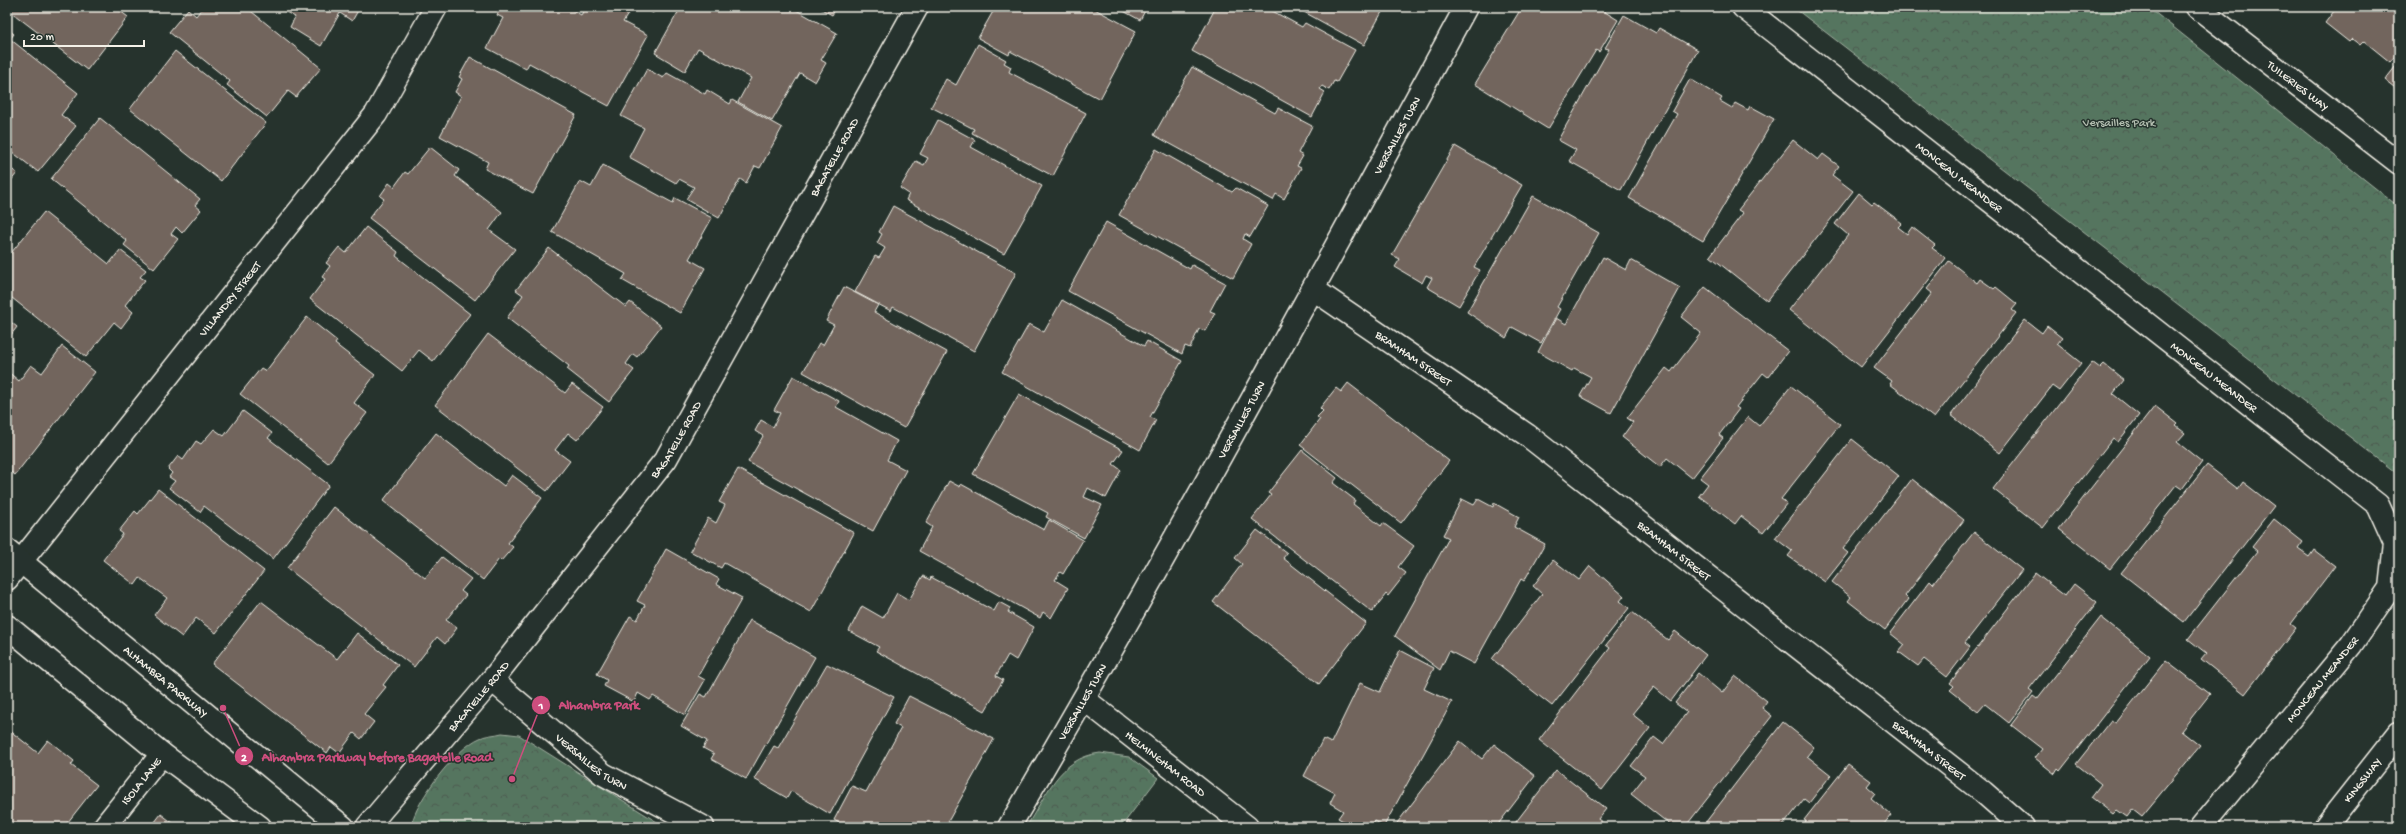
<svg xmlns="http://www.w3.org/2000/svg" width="2406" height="834" viewBox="0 0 2406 834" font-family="'Gochi Hand',sans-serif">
<defs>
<pattern id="forest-crowns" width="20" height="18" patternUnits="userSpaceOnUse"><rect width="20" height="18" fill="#54745e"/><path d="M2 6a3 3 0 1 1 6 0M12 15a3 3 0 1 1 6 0" fill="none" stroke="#4e5c51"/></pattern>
</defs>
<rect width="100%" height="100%" fill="#26332d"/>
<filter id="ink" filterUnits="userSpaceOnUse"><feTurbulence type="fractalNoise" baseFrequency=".025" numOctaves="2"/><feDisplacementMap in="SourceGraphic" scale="8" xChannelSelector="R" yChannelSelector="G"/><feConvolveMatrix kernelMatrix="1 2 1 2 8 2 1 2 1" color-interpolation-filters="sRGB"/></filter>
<g filter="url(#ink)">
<g fill="url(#forest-crowns)" stroke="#a4b2a3">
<path d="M1793,7H2148L2399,207V475Z"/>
<path d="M502,733L519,735L665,827H411C415,801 456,748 480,738C486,735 495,735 502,733Z"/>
<path d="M1100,753L1129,757L1158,778L1121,827H1026C1046,796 1059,758 1100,753Z"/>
</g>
<g fill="#72655d" stroke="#f4f1e8">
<path d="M7,7H115L128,17L87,70L11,12L7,16Z"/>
<path d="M203,7H246L321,68L296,97L288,91L267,117L227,85L230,81L169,32L188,9L196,16Z"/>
<path d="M277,7H360L352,21L340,13L321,46L290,27L295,17Z"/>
<path d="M501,7H567L581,15L586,7H615L628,14L623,22L648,35L609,106L529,63L526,69L487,48L503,18L497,15Z"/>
<path d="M642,7H656L653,13Z"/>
<path d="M681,7H791L837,33L821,60L826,63L815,82L800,73L772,121L738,102L751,78L698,48L685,71L655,53Z"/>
<path d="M818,7H837L832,15Z"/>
<path d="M1003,7H1091L1136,31L1100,99L1010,51L1009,55L978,38L995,8L1001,12Z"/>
<path d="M1116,7H1147L1140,20Z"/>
<path d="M1216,7H1265L1302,27L1305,23L1355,50L1337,82L1334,81L1329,90L1322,86L1320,89L1325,92L1312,117L1192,51Z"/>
<path d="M1295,7H1373L1382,12L1364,45Z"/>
<path d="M1522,7H1597L1618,20L1599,52L1596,50L1548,129L1475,84Z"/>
<path d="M2329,7H2399V51L2390,62L2364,41L2360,45L2352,39L2349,42L2325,23L2334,11Z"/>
<path d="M1624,15L1656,33L1659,28L1698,50L1621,190L1569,161L1576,150L1558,140L1609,49L1605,48Z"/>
<path d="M7,29L14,34L10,39L78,93L61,115L76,126L38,172L7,148Z"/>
<path d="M978,44L1006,60L1004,63L1011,67L1009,72L1086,113L1053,176L972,133L974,129L931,107L946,79L956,85Z"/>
<path d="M175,51L266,123L221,181L130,109Z"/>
<path d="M470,57L576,115L533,194L485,169L488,162L440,136L461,96L455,92L462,79L459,77Z"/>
<path d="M2399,62V91L2385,80Z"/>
<path d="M1192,67L1275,113L1278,108L1312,126L1298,153L1303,156L1297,166L1301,168L1284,199L1276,194L1273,200L1154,135Z"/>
<path d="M647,69L663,78L667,73L705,94L707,90L730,104L732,100L782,128L760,168L755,166L746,183L740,179L719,218L686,199L694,187L679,179L676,183L629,157L644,128L621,116Z"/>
<path d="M1690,79L1722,98L1720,101L1732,108L1735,103L1748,110L1750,106L1774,119L1703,241L1629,198L1677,114L1672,111Z"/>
<path d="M100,118L200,199L195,205L201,210L182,233L176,227L171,234L178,239L154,269L124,245L127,241L51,179Z"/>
<path d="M938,120L975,140L971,147L1042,186L1004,254L906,200L909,194L900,188L916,161L924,165L928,158L920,154Z"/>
<path d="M1793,140L1818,160L1823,154L1839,166L1832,175L1853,191L1767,301L1710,256L1743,213L1738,210Z"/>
<path d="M1455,146L1522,185L1474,267L1480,270L1459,306L1427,287L1432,278L1426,275L1422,283L1395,267L1400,259L1392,255Z"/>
<path d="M430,147L459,170L455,176L502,212L489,230L515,249L475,300L369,218L384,199L380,196L389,183L394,187L405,172L408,174Z"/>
<path d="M1156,149L1232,192L1236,188L1268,206L1250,237L1245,234L1243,239L1251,244L1233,278L1119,215Z"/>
<path d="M603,165L673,203L675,198L712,218L689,259L705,268L680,313L622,280L626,274L552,232L580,181L591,187Z"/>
<path d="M7,166L17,173L7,186Z"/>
<path d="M1859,193L1872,204L1874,202L1902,223L1898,227L1907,234L1912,227L1935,245L1932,248L1946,258L1861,367L1789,310L1848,235L1835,224Z"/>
<path d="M1533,196L1599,233L1557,307L1560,309L1541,343L1512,327L1506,338L1467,312Z"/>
<path d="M893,206L1016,273L974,351L893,307L891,311L855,292L875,256L879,258L885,248L877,243L882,234L879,232Z"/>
<path d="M44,212L109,264L120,250L146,270L140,277L145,280L125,305L133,312L121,328L114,322L86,357L7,294V258Z"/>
<path d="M1106,222L1190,269L1192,265L1225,283L1210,311L1215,313L1205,331L1199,329L1190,348L1185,346L1182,354L1068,291Z"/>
<path d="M366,227L398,252L396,256L470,314L433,361L419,350L402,371L310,299L325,279L322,277L330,266L326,263L339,247L346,253Z"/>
<path d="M549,248L626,307L630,302L661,326L637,357L633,354L626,364L634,370L609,402L567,369L569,366L507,318L523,295L516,290Z"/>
<path d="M1603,257L1626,270L1631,260L1680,288L1611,413L1580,396L1591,377L1574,368L1572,371L1538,352L1556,318L1566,324Z"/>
<path d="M1949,261L1977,283L1980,279L1994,289L1996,287L2017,304L2012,310L2016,313L1934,418L1890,384L1892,381L1874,368L1932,293L1927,289Z"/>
<path d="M844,287L878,305L874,312L947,352L904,428L803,372L819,343L823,345L834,325L826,321Z"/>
<path d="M1705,287L1788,351L1768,377L1763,373L1736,407L1739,409L1719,435L1723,438L1692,478L1667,458L1660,467L1622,437L1633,422L1627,418L1666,368L1671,372L1701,333L1681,317Z"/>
<path d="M1062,300L1144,346L1147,341L1182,361L1150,417L1156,420L1140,450L1002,372L1029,324L1044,332Z"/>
<path d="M307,317L337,341L335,344L375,375L354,403L367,413L328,463L240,394L261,368L266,371Z"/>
<path d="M7,319L17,327L7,340Z"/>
<path d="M2025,320L2042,333L2047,326L2062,338L2057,344L2081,363L2059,391L2052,386L2000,453L1951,415Z"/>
<path d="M488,334L565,393L572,384L603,407L577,440L568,433L555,450L570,461L547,491L435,405Z"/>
<path d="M62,346L95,372L15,475L7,469V371L19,381L31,365L42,373Z"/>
<path d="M2092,362L2100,368L2104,364L2124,380L2113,394L2139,415L2118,442L2113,438L2043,528L1993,489Z"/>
<path d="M793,376L839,401L836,407L897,441L887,460L906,470L873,531L748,462L763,436L755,431L761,420L773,427L780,413L774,410Z"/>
<path d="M1348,383L1449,461L1401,523L1300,445L1320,419L1317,417L1323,411L1320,408L1336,388L1341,392Z"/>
<path d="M1791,386L1840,424L1781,499L1787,503L1763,533L1741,516L1735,524L1699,496L1708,484L1700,478L1748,417L1759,426Z"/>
<path d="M1019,394L1123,450L1113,464L1121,470L1106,498L1088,488L1084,497L1102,505L1084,538L1046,517L1048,513L973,474Z"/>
<path d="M2155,406L2178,424L2176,426L2185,433L2177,442L2202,462L2182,489L2176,485L2110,569L2059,529Z"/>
<path d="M243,411L272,433L268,438L329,485L273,559L204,506L200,512L169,488L175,481L169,477L172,473L168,469L178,456L183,460L196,441L201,444L214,429L224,436Z"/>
<path d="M436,433L504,486L512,475L542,498L508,543L513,547L501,561L499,559L483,580L383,501Z"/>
<path d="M1852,439L1899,476L1843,549L1848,553L1825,582L1788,556L1792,551L1775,538Z"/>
<path d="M1302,450L1337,478L1333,483L1355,500L1353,504L1381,526L1383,523L1414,546L1398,567L1406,573L1388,596L1386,594L1372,612L1252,519L1271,495L1268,493Z"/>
<path d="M2207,465L2238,489L2243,482L2274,506L2184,622L2121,573Z"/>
<path d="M738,469L854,533L811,612L724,563L721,568L690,551L708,518L716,523L725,505L719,502Z"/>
<path d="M1912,479L1964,520L1905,596L1908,599L1885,630L1848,601L1851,597L1832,582Z"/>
<path d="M949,481L960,487L961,484L1044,530L1049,520L1083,540L1063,574L1060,572L1055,580L1068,588L1051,618L1043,612L1040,618L919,551L932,527L926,523Z"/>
<path d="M158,489L264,571L216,633L196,618L182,637L154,615L167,598L140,578L135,585L103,560L123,534L119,531L135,511L138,514Z"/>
<path d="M1462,499L1474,505L1478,499L1493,507L1494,503L1519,517L1514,527L1545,544L1524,581L1521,579L1474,664L1449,651L1440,670L1395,636L1449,538L1443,535Z"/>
<path d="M334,507L425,578L442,557L471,579L461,591L466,595L446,620L457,628L445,644L437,637L414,667L287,568Z"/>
<path d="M2274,519L2303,542L2298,549L2309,557L2314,550L2335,566L2291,624L2296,628L2245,694L2201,659L2206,653L2188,639L2257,551L2252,547Z"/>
<path d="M1257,530L1287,553L1283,558L1366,623L1319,684L1213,602L1242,564L1235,558Z"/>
<path d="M1974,532L2022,570L1965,643L1970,647L1947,677L1924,659L1918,666L1899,652L1905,645L1890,633L1930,581L1933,584Z"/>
<path d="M666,549L719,579L716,584L742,598L698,676L705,680L685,715L653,696L650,700L638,693L634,702L604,686L607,680L597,674L630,616L637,620L645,605L637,601Z"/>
<path d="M1553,560L1579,580L1590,566L1624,596L1620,601L1629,608L1552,706L1492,659L1542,594L1533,586Z"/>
<path d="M2035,573L2065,596L2074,584L2097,602L2029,689L2033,692L2009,723L1985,704L1978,712L1950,690L1954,686L1950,683Z"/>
<path d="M923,576L930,580L931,577L994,611L999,602L1010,608L1008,612L1034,627L1016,660L1008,655L996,676L1003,680L985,711L876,651L879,647L849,631L862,606L883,618L897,593L909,600Z"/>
<path d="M261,601L337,659L357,633L398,665L383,685L386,687L364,714L374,722L361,739L354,733L339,753L331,747L327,753L212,664Z"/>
<path d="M1632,612L1668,640L1675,631L1706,655L1671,701L1654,687L1632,714L1650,728L1602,790L1539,740L1610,648L1606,645Z"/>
<path d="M2101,617L2150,656L2060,771L2058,769L2055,774L2035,758L2042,749L2011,725L2033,696L2037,699Z"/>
<path d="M750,620L815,657L746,779L711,759L714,754L703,748L707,741L681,726L700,694L706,697Z"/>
<path d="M1400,650L1434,668L1424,689L1452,702L1384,826L1375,821L1372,827H1354L1338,818L1343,811L1330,803L1335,793L1304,776L1323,739L1331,743L1360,683L1380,692Z"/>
<path d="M2166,660L2210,694L2181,731L2200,746L2142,816L2133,809L2127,817L2117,810L2113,814L2091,797L2101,784L2076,764L2111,720L2116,723Z"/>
<path d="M827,664L894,697L830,814L791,791L787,798L754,779L774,746L778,748Z"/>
<path d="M1698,673L1722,693L1735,676L1767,701L1762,708L1772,716L1685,827H1673L1631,794L1645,776L1631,766L1654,737L1663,744L1687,712L1675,703Z"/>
<path d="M909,696L994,739L945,827H846L834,820L852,786L866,792L901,728L894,724Z"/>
<path d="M1783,722L1814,747L1807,756L1831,775L1809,803L1804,799L1782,827H1702Z"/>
<path d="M9,730L38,753L48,740L74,761L71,765L97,785L64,827H7V733Z"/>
<path d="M1460,741L1482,759L1494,744L1535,776L1496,827H1394Z"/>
<path d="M1848,764L1871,781L1867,786L1875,793L1871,798L1891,815L1884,824L1888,826L1802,827L1806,821L1804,820Z"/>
<path d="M1556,770L1606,809L1598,819L1608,827H1512Z"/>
<path d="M161,814L178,827H151Z"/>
<path d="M1128,821L1136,827H1124Z"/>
</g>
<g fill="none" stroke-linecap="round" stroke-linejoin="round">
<defs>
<g id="minor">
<path id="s1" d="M1743,7L2378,505L2395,543L2390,588L2351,645L2201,827"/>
<path id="s2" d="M2197,7L2399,163"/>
<path id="s3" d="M1313,289L1527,435L1983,792L2023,827"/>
<path id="s4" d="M7,579L376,114L436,7"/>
<path id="s5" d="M492,680L603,774L703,827"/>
<path id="s6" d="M1084,699L1247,827"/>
<path id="s7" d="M104,827L162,754"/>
<path id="s8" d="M367,827L492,680L666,459L917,7"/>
<path id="s9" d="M1009,827C1168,557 1317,282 1466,7"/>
</g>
<g id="tertiary">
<path id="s10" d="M7,550L343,827"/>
<path d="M7,626L162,754L260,827"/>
<path id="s11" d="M2325,827L2399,733"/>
</g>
</defs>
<use href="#minor" stroke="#f4f1e8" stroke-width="25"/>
<use href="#tertiary" stroke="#f4f1e8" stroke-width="25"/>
<use href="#minor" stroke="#26332d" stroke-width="22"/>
<use href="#tertiary" stroke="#26332d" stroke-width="22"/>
</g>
</g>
<g text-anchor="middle" stroke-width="3" stroke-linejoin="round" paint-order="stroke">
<g font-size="12" fill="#f4f1e8" stroke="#26332d">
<text dy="4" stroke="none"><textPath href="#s2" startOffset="128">TUILERIES WAY</textPath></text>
<text dy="4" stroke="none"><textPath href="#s9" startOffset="793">VERSAILLES TURN</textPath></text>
<text dy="4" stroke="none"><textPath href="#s8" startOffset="820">BAGATELLE ROAD</textPath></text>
<text dy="4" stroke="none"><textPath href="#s1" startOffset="275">MONCEAU MEANDER</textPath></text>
<text dy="4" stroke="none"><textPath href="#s4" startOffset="358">VILLANDRY STREET</textPath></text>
<text dy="4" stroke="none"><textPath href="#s3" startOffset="122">BRAMHAM STREET</textPath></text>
<text dy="4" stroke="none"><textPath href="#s1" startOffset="599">MONCEAU MEANDER</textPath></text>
<text dy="4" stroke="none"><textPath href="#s9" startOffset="469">VERSAILLES TURN</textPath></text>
<text dy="4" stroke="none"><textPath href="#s8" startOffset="496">BAGATELLE ROAD</textPath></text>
<text dy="4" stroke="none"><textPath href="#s3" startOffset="446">BRAMHAM STREET</textPath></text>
<text transform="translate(2322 679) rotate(-51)" y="4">MONCEAU MEANDER</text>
<text dy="4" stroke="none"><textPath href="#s10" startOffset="206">ALHAMBRA PARKWAY</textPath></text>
<text dy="4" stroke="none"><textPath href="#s8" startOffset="172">BAGATELLE ROAD</textPath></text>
<text dy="4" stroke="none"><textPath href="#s9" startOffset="145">VERSAILLES TURN</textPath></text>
<text dy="4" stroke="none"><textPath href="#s3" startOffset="770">BRAMHAM STREET</textPath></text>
<text dy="4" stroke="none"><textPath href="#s5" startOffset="129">VERSAILLES TURN</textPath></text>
<text dy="4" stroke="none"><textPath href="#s6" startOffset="104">HELMINGHAM ROAD</textPath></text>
<text dy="4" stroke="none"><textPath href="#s11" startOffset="60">KINGSWAY</textPath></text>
<text dy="4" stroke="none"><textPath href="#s7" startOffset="59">ISOLA LANE</textPath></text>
</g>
<g font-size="12" fill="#b4bfb1" stroke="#26332d">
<text x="2119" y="126">Versailles Park</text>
</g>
</g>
<path fill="none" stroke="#ce4e7e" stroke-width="1.5" d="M512 779L541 705M223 708L244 756"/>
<g fill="#ce4e7e" stroke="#26332d" stroke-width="1.5">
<circle cx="512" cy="779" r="4"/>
<circle cx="223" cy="708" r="4"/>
<circle cx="541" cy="705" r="10"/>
<circle cx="244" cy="756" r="10"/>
</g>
<g font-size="12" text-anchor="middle" font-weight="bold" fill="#fff">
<text x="541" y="709">1</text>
<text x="244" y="761">2</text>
</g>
<g font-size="13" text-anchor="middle" font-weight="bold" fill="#ce4e7e" stroke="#26332d" stroke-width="3" stroke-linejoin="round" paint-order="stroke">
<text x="599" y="709">Alhambra Park</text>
<text x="377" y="761">Alhambra Parkway before Bagatelle Road</text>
</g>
<rect width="2406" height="834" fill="none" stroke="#26332d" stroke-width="24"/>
<rect x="12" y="12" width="2382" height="810" fill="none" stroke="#f4f1e8" stroke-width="1.5" filter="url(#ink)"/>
<path d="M24 40v6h120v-6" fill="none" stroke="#f4f1e8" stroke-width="2"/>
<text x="30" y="40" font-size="12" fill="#f4f1e8" stroke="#26332d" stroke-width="3" paint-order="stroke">20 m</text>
</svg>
